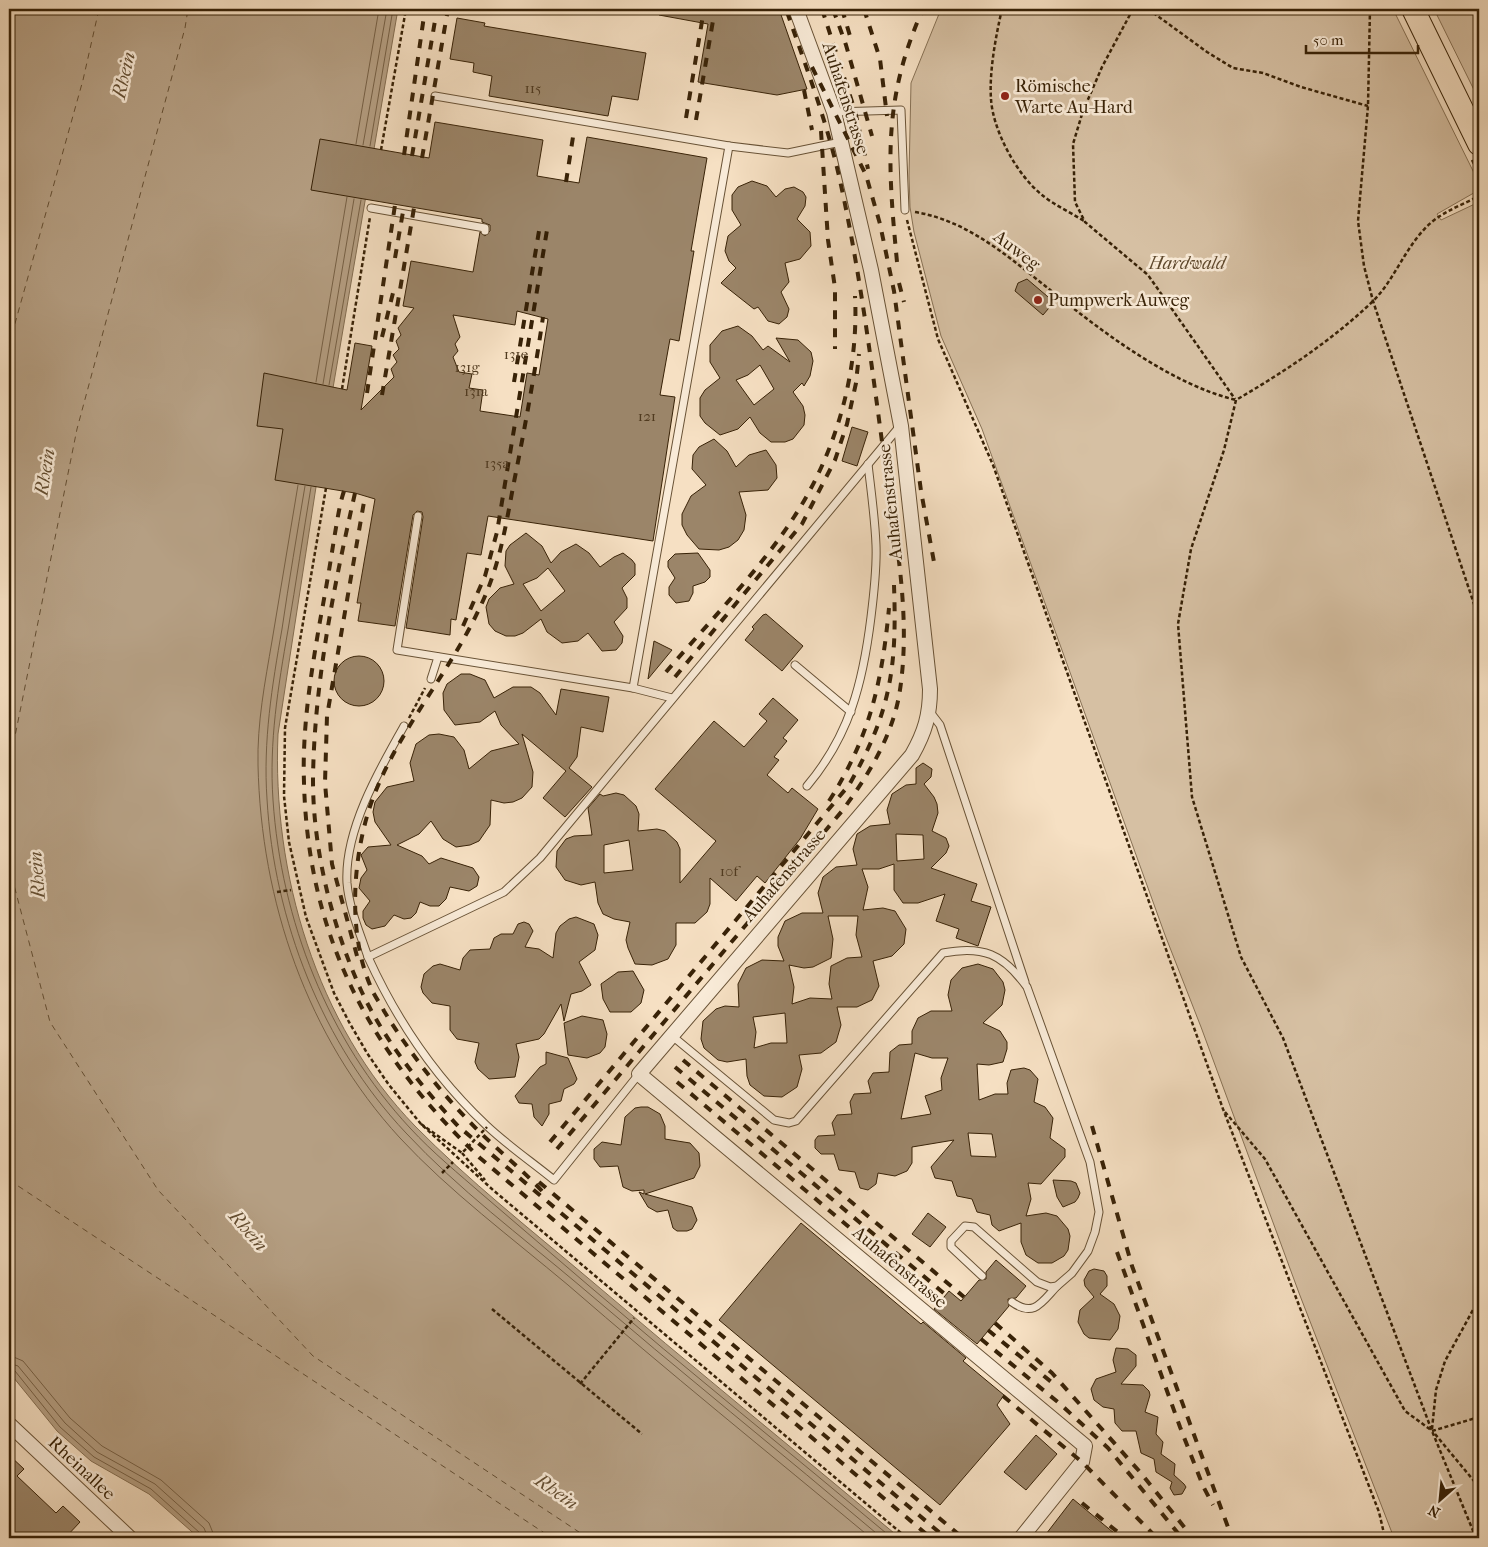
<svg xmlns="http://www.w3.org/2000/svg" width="1488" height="1547" viewBox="0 0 1488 1547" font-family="'IM FELL French Canon',serif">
<rect width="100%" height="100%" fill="#f6e0c3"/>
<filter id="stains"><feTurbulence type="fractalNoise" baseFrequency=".004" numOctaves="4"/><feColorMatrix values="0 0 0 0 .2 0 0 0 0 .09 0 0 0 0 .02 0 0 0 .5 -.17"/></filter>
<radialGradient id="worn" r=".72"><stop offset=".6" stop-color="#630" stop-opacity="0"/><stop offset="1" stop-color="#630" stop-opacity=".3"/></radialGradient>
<g fill="#d6c0a3" stroke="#877155">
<path d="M941,9H1393L1479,183V190L1437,214L1441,220L1479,202V1538H1394L1299,1293L1201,1027L1165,935L982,429L941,336L914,232L910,207L909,176L911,83Z"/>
<path d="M1434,9H1479V100Z"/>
</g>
<path fill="#b59f83" stroke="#836d51" d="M9,9H398L316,487L278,734C272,873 316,1024 415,1126C469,1181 530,1229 588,1278C691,1366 796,1451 900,1538H199L149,1494L91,1461L57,1431L9,1372Z"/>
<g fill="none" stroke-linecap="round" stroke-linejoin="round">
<g stroke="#766045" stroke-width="1">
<path d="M356,144L379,9"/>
<path d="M363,145L387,9"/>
<path d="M370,146L393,9"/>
<path d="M316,382L347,197"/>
<path d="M323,384L354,199"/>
<path d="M329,385L361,200"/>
<path d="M298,485C289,537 281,589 272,641C265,682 257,723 258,765C261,901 307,1037 400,1138C449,1191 512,1238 568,1285C667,1371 770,1454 871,1538"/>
<path d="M305,486C297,534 289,581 282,629C272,686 263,741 267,799C274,920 322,1044 406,1133C458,1189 521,1236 579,1285C679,1371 782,1453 882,1538"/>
<path d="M311,487C303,535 296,583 288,630C278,687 269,742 273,800C281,920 328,1040 410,1128C433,1153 459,1174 483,1195C518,1225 553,1255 588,1285C688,1371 791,1453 892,1538"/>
<path d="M9,1355L23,1361L70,1418L102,1446L161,1480L209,1523L215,1538"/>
<path d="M9,1363L18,1366L65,1423L97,1452L155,1484L204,1528L208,1538"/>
<path d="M9,1369L15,1371L60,1427L94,1457L151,1489L200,1533L201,1538"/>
</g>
<g stroke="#644e32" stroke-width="1" stroke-dasharray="6 5" stroke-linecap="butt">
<path d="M9,345L83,80L99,9"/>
<path d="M9,766L77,429L185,28L188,9"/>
<path d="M9,866L50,1022L158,1190L313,1356L588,1538"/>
<path d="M9,1180L552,1538"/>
</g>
</g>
<g fill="#9b8569" stroke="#382207" fill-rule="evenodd">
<path d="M659,9H779L807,89L777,95L698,82L708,24L659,15Z"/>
<path d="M457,18L485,23L484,26L646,53L638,100L612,96L608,116L489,96L492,76L473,72L474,63L450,59Z"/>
<path d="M435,122L543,140L537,176L579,183L587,137L707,158L691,251H694L679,341L670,339L660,395L675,397L653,541L488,516L481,555L467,553L456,620L451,619L450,635L406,628L423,517L422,512L417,511L413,515L395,626L358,621L361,603H357L375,499L355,493L275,480L283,429L257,426L264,373L347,390L355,343L372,346L361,410L394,377L391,369L397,362L393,355L399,349L396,341L401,335L398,328L414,308L403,306L411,261L473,272L480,232L485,236L490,231V225L482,222V219L311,190L320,139L429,158ZM517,311L548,319L539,375L527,373L520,417L480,411L483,390L469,388L472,374L459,372L453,357L458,351L455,344L460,337L453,315L515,325Z"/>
<path d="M752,181L767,186L776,197L785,189L794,187L803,192L806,197L805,206L797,219L810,232L811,246L800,259L785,263L789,282L781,292L789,309L787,317L779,324L768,321L758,307L754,309L721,283L736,268L729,261L725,251L728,236L741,225L732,210V195L738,187Z"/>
<path d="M1027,279L1054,302L1043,315L1015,291L1018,283Z"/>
<path d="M738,326L752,336L763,350L768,346L790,362L776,338L798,340L811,352L813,361L810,376L804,386L802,383L793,392L803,406L805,415L804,425L793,439L785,442H771L760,433L750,417L738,429L720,435L705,423L700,416V398L705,390L720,378L710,362V345L722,331ZM760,365L774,389L754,405L736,380L748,375Z"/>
<path d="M852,427L868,432L857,466L842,461Z"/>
<path d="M714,439L727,451L736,467L749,455L766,450L776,465L777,478L768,490L739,492L746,515L744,530L738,540L729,547L719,550L699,549L687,535L682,525V514L691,496L706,485L692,469L693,455L699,447Z"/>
<path d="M526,533L542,546L551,563L561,552L576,544L589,553L600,567L614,557L623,553L632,560L635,564V575L622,588L627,598V608L614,622L623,636L622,643L616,650L602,651L588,633L578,641L562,643L547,632L541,619L523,633L515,636H506L495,631L489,624L486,607L489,599L500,588L514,584L505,566L506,551L510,545ZM548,568L565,591L541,611L523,584L537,578Z"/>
<path d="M698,553L710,570V577L705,582L693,586V593L689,601L676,603L669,595V587L675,578L668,567V561L675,554Z"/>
<path d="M766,614L803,646L782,671L745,640L754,629L752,627L763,615Z"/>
<path d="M654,641L672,650L648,679Z"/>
<circle cx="359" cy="681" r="25"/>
<path d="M461,674H470L485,680L494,698L513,687H531L540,693L556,715L561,689L609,697L603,732L581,727L577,757L569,768L592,787L565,817L543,798L566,771L522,734L533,772L532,787L522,798L513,802L504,803L491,800L490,825L479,841L470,845L456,847L443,839L431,821L419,834L397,845L422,856L429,864L441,858L473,868L479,877L477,886L469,891L450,887L446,899L439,906H430L420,902L416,913L411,918L404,919L394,915L385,926L372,929L366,925L363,918V911L370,901L359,888L361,878L367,870L361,855L368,847L391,845L375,822L373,812L375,802L387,787L414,781L410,763L416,744L429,735L439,734L454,737L464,750L469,769L491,751L519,744L501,725L495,711L480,722L455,725L444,710L443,693L447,684Z"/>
<path d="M773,698L798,720L783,738L787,741L774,757L779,760L767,775L788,793L792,788L818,809L800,839L765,883L757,876L736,901L710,878V904L707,912L695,923H676V945L668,959L652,965L635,964L628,948L626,940L630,922L614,919L603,914L598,903L595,882L581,885L565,880L556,867L557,851L566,839L574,836L592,835L588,808L600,794L603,796L616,793L624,795L636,806L639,814L638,831L657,829L665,831L677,842L680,849V883L716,841L655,789L714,721L744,747L767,721L759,714ZM629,840L633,870L604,873V845Z"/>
<path d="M923,763L932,769L931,777L924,784L934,797L937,804L938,813L932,831L946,838L949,846L946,853L931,868L977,884L971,901L991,907L978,946L956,938L959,929L936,921L945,894L918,903H903L894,890V864L879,869H862L868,887L863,910L883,908L895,911L906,929L904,944L892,956L873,961L879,986L872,1000L857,1007H837L841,1025L836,1042L821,1053L799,1055L802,1069L797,1087L782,1097L764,1096L750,1085L747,1076L746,1059L727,1062L718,1060L704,1048L701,1039L703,1021L716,1009L725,1006L739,1007L738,984L746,968L762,960L784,961L778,946V937L785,921L802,913H823L818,893L823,877L836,867L857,865L853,849L857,834L870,826L890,824L887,810L892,794L906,785L916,784V768ZM896,834L923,835L924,859L897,861ZM828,916H858L856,935L862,957L847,958L831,966L829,984L832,999L810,998L792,1004L794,987L789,965L804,968L813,967L831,958L833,939ZM785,1013L787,1043H771L754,1048L756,1032L753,1017Z"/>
<path d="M576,917L594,924L598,935L595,950L579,962L591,985L582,991L571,994L564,1021L561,1004L544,1034L539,1039L516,1044L519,1057L515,1077L489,1079L478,1069L475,1062L479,1043L457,1039L450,1030V1006L432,1003L423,993L421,987L424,974L433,966L440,964L460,970L463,958L470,950L490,949L494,938L501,934H513L518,924L524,922L529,924L533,931L525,947L539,949L553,958L556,933L560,926L569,919Z"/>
<path d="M978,964L993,969L1003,982L1005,990L1002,1005L983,1023L1000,1031L1007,1042V1049L1003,1062L989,1065L977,1064L979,1100L995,1094H1008L1007,1083L1011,1070L1024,1068L1030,1070L1038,1079L1034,1102L1045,1107L1053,1118L1050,1138L1065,1149V1157L1041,1184L1028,1183L1031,1199L1026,1216L1046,1213L1057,1216L1068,1229L1070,1236L1068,1250L1064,1256L1052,1263H1038L1026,1255L1021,1242V1223L999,1231L992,1225L990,1215L977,1212L972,1199L957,1196L952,1181L935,1178L931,1167L954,1140L912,1147V1163L907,1171L895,1176L878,1173L876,1184L868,1190L860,1188L855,1172L839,1170L834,1154H821L815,1148V1140L818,1136L835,1135L832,1123L837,1115L852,1114L850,1102L854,1094L871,1093L868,1081L873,1073L889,1072L890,1052L899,1045L912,1044V1031L918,1018L931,1011H952L948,995L951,980L962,968ZM915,1053L932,1058H948L941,1078L942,1090L925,1096L931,1114L901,1119ZM968,1133L992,1134L996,1157L971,1156Z"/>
<path d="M633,971L644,990L641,1003L631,1012H610L603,999L601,984L618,972Z"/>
<path d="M582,1016L603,1020L607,1034L605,1047L600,1053L587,1058L568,1055L564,1023Z"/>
<path d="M546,1052L568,1058L577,1079L574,1084L564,1089L561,1101L549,1104V1114L542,1126L534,1117L532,1104L519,1103L515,1096L540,1067L546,1064Z"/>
<path d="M641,1107H648L660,1114L665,1126V1139L690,1143L699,1153L700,1166L694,1178L645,1194L692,1207L697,1220L692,1229L687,1231H677L673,1228L668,1210L657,1212L648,1207L639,1192L644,1194V1190L632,1191L623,1187L618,1166L600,1167L594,1159V1149L602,1142L621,1145L625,1117L635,1108Z"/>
<path d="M1053,1180L1071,1181L1076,1183L1080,1193L1078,1198L1075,1202L1063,1207L1057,1197Z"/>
<path d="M928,1213L946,1227L930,1247L912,1234Z"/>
<path d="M801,1223L921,1324L923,1322L966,1358L963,1361L1004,1395L997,1405L1010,1424L940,1505L719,1320Z"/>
<path d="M996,1260L1026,1286L1016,1298L1008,1299L1009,1306L977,1344L934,1309L949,1291L961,1301L979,1280L986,1279V1272Z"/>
<path d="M1094,1269L1104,1271L1107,1276V1286L1100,1294L1114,1304L1120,1316L1118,1329L1110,1340L1089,1338L1084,1334L1078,1322L1080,1310L1094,1297L1085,1286L1084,1280L1089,1271Z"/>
<path d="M1116,1348L1128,1349L1136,1355V1366L1121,1384L1143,1385L1149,1391L1150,1395L1145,1412L1158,1417L1156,1434L1163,1442L1161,1454L1175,1464L1174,1475L1184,1484L1186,1487L1182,1494L1174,1495L1170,1488L1172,1482L1156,1472L1154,1459L1141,1453L1136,1431H1122L1115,1423L1114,1409L1103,1407L1094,1400L1091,1389L1096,1379L1116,1372L1113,1360Z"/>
<path d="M1036,1435L1057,1454L1026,1490L1004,1472Z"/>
<path d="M9,1455L24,1469L17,1476L56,1513L63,1506L80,1522L65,1538H9Z"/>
<path d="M1073,1499L1120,1538H1043Z"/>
</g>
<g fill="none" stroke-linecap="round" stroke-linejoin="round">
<defs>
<g id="service">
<path d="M435,96L729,146L633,688"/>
<path d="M834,112L901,110L905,210"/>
<path d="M729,146L788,153L841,142"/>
<path d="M371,208L485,228V231"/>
<path d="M418,516L397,650L633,688L672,698"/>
<path d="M795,665L851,712"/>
<path d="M431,679L438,657"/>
<path d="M930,712L940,725L1025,982"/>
<path d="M807,786C850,735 863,682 871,617C874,593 877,569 876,545C875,518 871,491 868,464"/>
<path d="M368,957C360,933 349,908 347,883C344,831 379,770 404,726"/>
<path d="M671,1035L774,1120L789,1123L796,1121L943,953C983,945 1003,954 1027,987L1090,1162L1099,1212L1095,1232L1088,1251L1072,1273L1057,1286L1050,1287L1037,1282L974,1227L965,1226L951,1241V1247L982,1276"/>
<path d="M639,1074L554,1180C532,1162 507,1145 486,1125C435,1077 397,1021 368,957L504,892L540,858L900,426"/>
<path d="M1012,1302C1034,1318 1042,1302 1057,1286"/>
</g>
<g id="minor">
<path d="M796,9L834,112L871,270L901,426L930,689C930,715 925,732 912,755L639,1074L1085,1446L1082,1462L1021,1538"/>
<path d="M9,1424L130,1538"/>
</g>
<path id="primary" d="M1413,9L1479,144"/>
</defs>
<use href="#service" stroke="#685236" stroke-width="9"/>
<use href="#minor" stroke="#685236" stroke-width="16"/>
<use href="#primary" stroke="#382207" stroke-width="24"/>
<g stroke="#382207" stroke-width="2.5" stroke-dasharray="4 2.5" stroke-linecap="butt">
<path d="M1002,9C996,35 989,72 991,99C993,131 1017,175 1042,195C1054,205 1070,212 1084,221"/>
<path d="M1133,9L1102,67L1083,111L1073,144L1075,202L1085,222L1148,275L1235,399"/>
<path d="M1148,9L1207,52L1233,68L1263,73L1301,87L1368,106"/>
<path d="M1370,9L1368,106L1358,221L1364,266L1373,301L1479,619"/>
<path d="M381,150L406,9"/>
<path d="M1472,160L1479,174"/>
<path d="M915,212C970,221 1012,260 1054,293C1105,334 1173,385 1236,400"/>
<path d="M907,220L938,339L993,465L1223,1109L1379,1512L1385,1538"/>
<path d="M342,389L370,217"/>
<path d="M326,488L285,728L284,796L289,842L306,917L334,993L349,1022L367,1053L389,1085L421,1124L493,1190L907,1538"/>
<path d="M409,718L425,688"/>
<path d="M277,892L291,890"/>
<path d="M1225,1112L1265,1159L1405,1411L1431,1430"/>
<path d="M462,1153L485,1180"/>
<path d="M442,1173L453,1162"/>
<path d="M492,1309L642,1434"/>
<path d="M580,1384L634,1318"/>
<path d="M1432,1429L1436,1390L1445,1361L1479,1299"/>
<path d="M1432,1431L1479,1417"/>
<path d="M1435,1434L1479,1487"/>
<path d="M1476,1538L1432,1431L1283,1038L1241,957L1192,797L1178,624L1191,549L1224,450L1236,400C1284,372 1331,341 1371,303C1395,281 1406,243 1433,221C1447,210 1464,204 1479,196"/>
</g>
<use href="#service" stroke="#f9ebd8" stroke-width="7"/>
<use href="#minor" stroke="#f9ebd8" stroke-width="14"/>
<use href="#primary" stroke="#f6e0c3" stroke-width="22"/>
<g stroke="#382207" stroke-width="4" stroke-dasharray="9 9" stroke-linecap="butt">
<path d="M822,9L855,111L868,169"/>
<path d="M833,9L846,45L872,136"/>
<path d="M842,9L850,36"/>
<path d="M864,9L880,59L887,116"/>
<path d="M812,67L866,175L880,224L894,291L921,491L934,562"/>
<path d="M804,90L812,130"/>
<path d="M686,118L704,9"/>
<path d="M696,120L715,9"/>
<path d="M821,131L828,240L835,288V349"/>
<path d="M404,155L425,9"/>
<path d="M412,156L437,9"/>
<path d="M422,158L448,9"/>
<path d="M566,182L573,137"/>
<path d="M395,258L404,206"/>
<path d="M897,262C888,166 882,100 923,9"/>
<path d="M899,283L904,302"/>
<path d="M382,337L394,289"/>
<path d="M514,382L539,231"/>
<path d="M367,393L395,205"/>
<path d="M382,395L414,208"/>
<path d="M344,491C339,506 337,523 334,539C330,566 325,594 320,621C311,674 302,728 304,783C308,937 370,1053 480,1158L931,1538"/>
<path d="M355,493C334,586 314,684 313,780C313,850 332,925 360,988C383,1039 421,1086 458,1126L946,1538"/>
<path d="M463,626L485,576L497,532L547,230"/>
<path d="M666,672C708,623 759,571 794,517C836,453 859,372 855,296"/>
<path d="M675,677L802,524L835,460L847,424L856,383L859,354"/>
<path d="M829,801C870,737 882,682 889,608"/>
<path d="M357,956L332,864L325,783L327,716L365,496"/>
<path d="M683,1060L964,1297"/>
<path d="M675,1067L946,1295"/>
<path d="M677,1082L939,1303"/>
<path d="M1092,1126L1132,1266L1232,1538"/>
<path d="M550,1142L849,785C891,712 897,667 894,585"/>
<path d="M557,1149L842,811C867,777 891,739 899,696C912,620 896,540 885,464C872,368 860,270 839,176C826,119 805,64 786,9"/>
<path d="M539,1182L963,1538"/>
<path d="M542,1191C519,1166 491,1145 468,1120C436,1087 408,1050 384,1011C380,1003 373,994 370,985C346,928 353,844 377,788C404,723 452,669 481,605C500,565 506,524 514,482C525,427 535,372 543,317"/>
<path d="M1117,1252L1180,1427L1203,1486L1213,1505"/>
<path d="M995,1323L1052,1373L1140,1472L1193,1538"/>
<path d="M988,1330L1055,1385"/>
<path d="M981,1339L1059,1403L1108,1448L1182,1538"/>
<path d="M1003,1396L1082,1462L1157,1538"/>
<path d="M1082,1503L1125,1538"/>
</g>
<path stroke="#382207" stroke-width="2.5" stroke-dasharray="4 2.5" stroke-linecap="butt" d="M421,1124L462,1153L487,1127"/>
</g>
<g fill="#8f2418" stroke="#f9ebd8" stroke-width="2">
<circle cx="1005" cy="96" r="5"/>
<circle cx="1038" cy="300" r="5"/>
</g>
<g text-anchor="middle" stroke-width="5" stroke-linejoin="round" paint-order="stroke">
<g font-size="15" fill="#513b20">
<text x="533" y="93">115</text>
<text x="516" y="359">131e</text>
<text x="467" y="372">131g</text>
<text x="476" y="396">131a</text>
<text x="647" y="421">121</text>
<text x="497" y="468">135a</text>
<text x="729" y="876">10f</text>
</g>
<g font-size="18" fill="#382207" stroke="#f9ebd8" text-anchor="start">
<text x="1015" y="92">Römische<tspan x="1015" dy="21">Warte Au-Hard</tspan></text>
<text x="1048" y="306">Pumpwerk Auweg</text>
</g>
<g font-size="18" fill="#382207" stroke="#f9ebd8">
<text transform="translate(846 98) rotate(72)" y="6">Auhafenstrasse</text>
<text transform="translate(1017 250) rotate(37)" y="6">Auweg</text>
<text transform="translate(890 502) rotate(-96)" y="6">Auhafenstrasse</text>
<text transform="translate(784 875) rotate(-49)" y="6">Auhafenstrasse</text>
<text transform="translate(900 1267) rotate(40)" y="6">Auhafenstrasse</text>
<text transform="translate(82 1468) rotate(43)" y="6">Rheinallee</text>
</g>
<g font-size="18" font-style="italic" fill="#604a2e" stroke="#f9ebd8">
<text x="1187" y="269">Hardwald</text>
</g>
<g font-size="19" font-style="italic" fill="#644e32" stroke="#f9ebd8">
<text transform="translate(123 75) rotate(-77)" y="7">Rhein</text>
<text transform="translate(44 472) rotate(-81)" y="7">Rhein</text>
<text transform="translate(36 875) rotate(-94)" y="7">Rhein</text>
<text transform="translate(249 1230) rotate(49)" y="7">Rhein</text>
<text transform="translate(557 1491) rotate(35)" y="7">Rhein</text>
</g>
</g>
<rect width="1488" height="1547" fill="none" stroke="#f6e0c3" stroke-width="30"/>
<rect x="10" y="10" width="1468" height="1527" fill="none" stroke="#382207" stroke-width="2.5"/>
<rect x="15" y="15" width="1458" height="1517" fill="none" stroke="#382207"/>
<g transform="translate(1440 1500) rotate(207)" stroke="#f9ebd8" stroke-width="4" paint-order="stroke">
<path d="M0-4L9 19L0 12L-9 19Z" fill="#382207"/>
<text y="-8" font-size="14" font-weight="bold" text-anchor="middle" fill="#382207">N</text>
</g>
<path d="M1306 45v8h112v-8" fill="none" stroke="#382207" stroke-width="2.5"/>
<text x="1313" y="45" font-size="15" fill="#382207" stroke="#f9ebd8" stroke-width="4" paint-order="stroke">50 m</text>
<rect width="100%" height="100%" filter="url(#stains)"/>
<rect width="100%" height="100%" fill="url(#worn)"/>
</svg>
